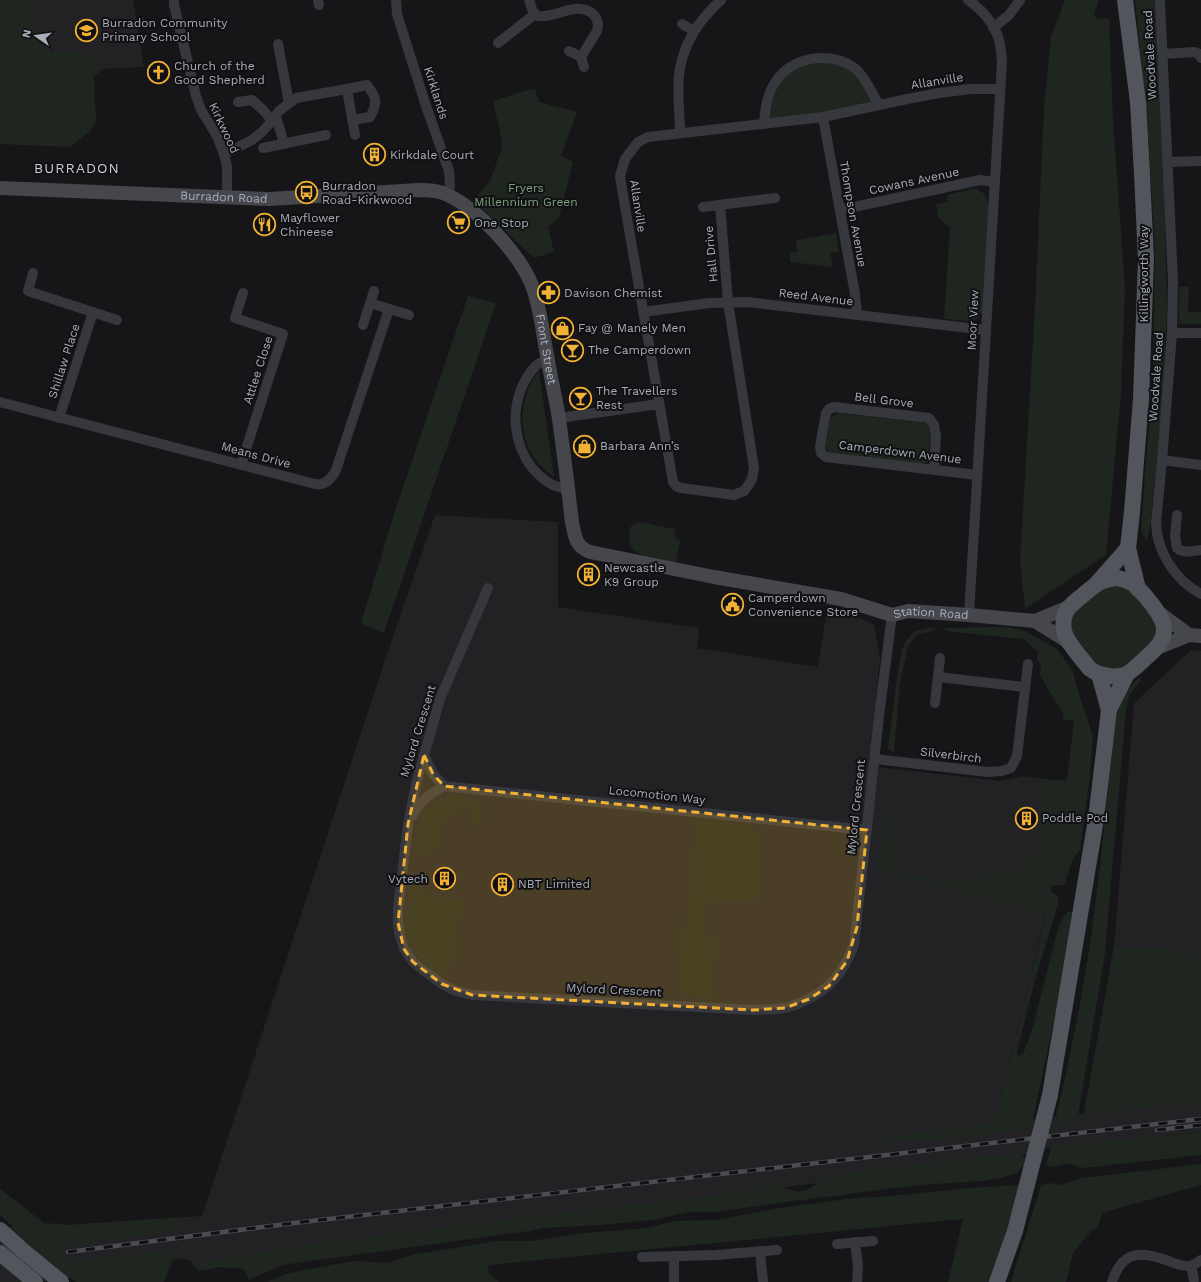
<svg xmlns="http://www.w3.org/2000/svg" width="1201" height="1282" viewBox="0 0 1201 1282" font-family="'Work Sans',sans-serif">
<rect width="100%" height="100%" fill="#161618"/>
<g fill="#222225">
<path d="M30,0H133L144,67L104,69L82,53L46,52L30,20Z"/>
<path d="M435,515L558,522V607L699,628L697,648L818,667L827,610L853,614L874,625L880,658L869,766L1000,781L1022,776L1067,782L1051,892L994,1124L1084,1113L1114,947L1134,703L1191,650L1201,651V1132L1051,1147L1016,1157L818,1183L316,1243L198,1263L180,1258L167,1262L42,1282H0V1228L44,1223L68,1225L202,1216L385,660Z"/>
</g>
<g fill="#1e261f">
<path d="M0,0H30V20L46,51L83,53L104,69L94,76L96,122L91,130L70,147L0,144Z"/>
<path d="M1065,0H1099L1094,14L1097,18L1109,19L1113,120L1125,289L1121,392L1106,555L1025,609L1020,561L1035,306L1044,108L1051,36Z"/>
<path d="M1135,0H1156L1164,175L1167,312L1163,393L1150,529L1147,540L1141,532L1146,460L1153,389L1155,248L1147,118Z"/>
<path d="M822,61C855,68 857,71 872,101L821,113L769,119L770,104L780,83L789,71L804,64Z"/>
<path d="M535,88L539,102L577,112L561,156L573,162L559,218L548,227L554,252L534,258L473,200L490,181L502,147L500,132L493,101Z"/>
<path d="M976,188L984,194L989,205L982,312L978,319L970,321L944,319L950,228L939,218L936,204L948,202L947,195Z"/>
<path d="M836,233L839,252L830,253L833,267L790,262V253L797,252L796,241Z"/>
<path d="M1179,287H1189L1188,312H1201V324H1179Z"/>
<path d="M468,296L496,303L384,633L361,623L394,514Z"/>
<path d="M539,370L554,477C516,451 514,405 539,370Z"/>
<path d="M838,413L924,423L929,427L931,433L928,462L922,465L831,453L825,447L831,417Z"/>
<path d="M639,522L675,529V537L680,541L676,562C654,558 620,558 631,526Z"/>
<path d="M1107,585L1126,586L1154,616L1157,636L1127,667L1114,671L1095,665L1073,638L1069,623L1076,607Z"/>
<path d="M996,627L1012,628L1025,631L1056,648L1072,669L1078,691L1093,736L1089,783L1080,850C1071,859 1069,871 1065,883L1063,885L1045,886L1044,888L1045,891L1051,892L1058,896V904L1035,980L1017,1052L1018,1056H1020L1023,1054L1033,1027L1058,928L1063,918L1068,912H1072L1075,916L1072,936L1033,1119L1027,1129L1018,1131H1000L980,1135L927,1141H914L906,1139L889,1141L884,1140L883,1136L994,1124L1046,914L884,872C883,870 882,869 881,867C878,856 883,822 888,812L894,813L895,816L893,831L895,868L906,874L933,879L941,877L958,878L981,882L982,872L1010,874L1026,865L1029,858L1036,853L1045,779L1067,781L1074,721L1063,719V714L1040,675L1041,664L1037,660L1038,651L1023,639L953,632L946,631L943,628Z"/>
<path d="M928,628H935L932,631L917,634L908,647L900,683L894,752L888,749L897,677L902,650L905,642L915,631Z"/>
<path d="M1140,676L1141,680L1129,696L1126,709L1105,954L1077,1121L1073,1128C1064,1129 1060,1124 1056,1117C1065,1077 1074,1038 1081,998C1098,907 1105,814 1115,722L1119,708L1127,691Z"/>
<path d="M450,795C477,798 490,796 479,829C472,825 473,817 472,810L465,806L456,807L443,824L440,826C438,831 440,835 440,841C440,852 426,854 418,855L422,816L432,804L441,797Z"/>
<path d="M697,818L748,824L756,829L761,839L757,901L706,898L705,935L716,936L713,996L678,994Z"/>
<path d="M417,877L421,880C421,884 419,890 422,893C428,898 452,899 460,901L464,903L466,907L455,922L451,967L444,977L426,966L416,955L409,942L405,931L410,885L413,879Z"/>
<path d="M1114,947L1186,950V957L1201,958V1102L1084,1114Z"/>
<path d="M1201,1132V1155L1084,1168L1068,1164L1054,1167L1046,1166L1051,1147Z"/>
<path d="M1012,1154L1022,1155L1025,1159V1163L1017,1173L1004,1177L983,1181L919,1185L757,1206L718,1212H688L652,1220L601,1225L543,1228L529,1231L282,1265L249,1280L244,1269L220,1267L199,1271L194,1267L191,1261L198,1263L316,1243L756,1190L761,1187L773,1184L797,1192L807,1190L818,1183L821,1179L848,1172Z"/>
<path d="M1201,1164V1185L1102,1213L1097,1229H1093L1073,1253L1066,1282H1011L1041,1185L1051,1183L1059,1185L1082,1178Z"/>
<path d="M1020,1185L991,1282H948L963,1219L488,1265L489,1274L499,1282H267L289,1273L331,1265L354,1261L388,1263L412,1255L497,1241H531L573,1234L647,1228L674,1221L716,1220L780,1208L846,1199L890,1196L970,1188Z"/>
<path d="M0,1189L44,1223L68,1225L185,1217L175,1231L66,1246V1261L167,1251L174,1256L164,1282H76L60,1270L0,1215Z"/>
</g>
<g fill="none" stroke-linecap="round" stroke-linejoin="round">
<g stroke="#37383d" stroke-width="10">
<path d="M174,0V5L196,96L201,110L217,136L224,154L227,166V198"/>
<path d="M318,0L319,5"/>
<path d="M396,0L397,14L426,106L449,171L450,186L447,195"/>
<path d="M529,0L533,12L538,16C556,19 576,0 593,14C598,19 599,24 597,31L581,57"/>
<path d="M968,0C980,8 991,20 997,34C1001,43 1001,53 1002,62L969,615"/>
<path d="M1160,1L1173,281L1172,333L1162,460L1156,523C1157,552 1175,580 1201,594"/>
<path d="M682,24L694,31"/>
<path d="M993,28L1009,15L1020,0"/>
<path d="M498,43L535,14"/>
<path d="M278,44L289,103"/>
<path d="M569,51L581,57L584,67"/>
<path d="M1163,54L1194,52L1199,54L1201,58"/>
<path d="M347,89L367,85C377,98 378,103 370,117L352,120"/>
<path d="M238,102L252,100L264,111L272,121"/>
<path d="M276,116L284,144"/>
<path d="M823,117L855,294L857,315"/>
<path d="M764,124C765,109 767,94 776,81C793,55 835,50 858,71C867,81 872,93 879,105"/>
<path d="M680,133C680,114 676,86 680,68C685,41 701,18 721,0"/>
<path d="M263,148L326,135"/>
<path d="M224,154L252,140L262,132L272,121L279,111L296,98L347,89L355,135"/>
<path d="M1168,162L1201,161"/>
<path d="M720,205L728,302L754,468L752,479L749,484L744,491L734,495L681,488L676,486L673,482L623,195L620,176L625,159L638,142L648,137L823,117L907,99L939,93L971,89H1000"/>
<path d="M703,207L775,198"/>
<path d="M840,210L980,180L995,182"/>
<path d="M33,273L28,291L117,320"/>
<path d="M370,303L409,315"/>
<path d="M643,312L709,303L747,302L986,330"/>
<path d="M363,325L374,291"/>
<path d="M1172,333H1201"/>
<path d="M547,358C544,361 540,362 537,365C533,368 530,373 527,377C506,412 514,462 551,484C556,487 562,488 568,489"/>
<path d="M0,402L315,484C326,486 332,478 336,470L389,309"/>
<path d="M59,418L93,312"/>
<path d="M559,418L659,404"/>
<path d="M1162,460L1201,465"/>
<path d="M241,465L283,334L235,318L243,293"/>
<path d="M934,469L936,436L934,425L929,418L834,407L829,409L826,413L820,446L821,453L826,457L977,475"/>
<path d="M1177,515L1175,536L1177,548C1183,554 1193,551 1201,550"/>
<path d="M488,588L440,699L416,784L408,824L398,907V923L400,936L404,949L413,962L424,971L442,984L456,991L472,995L753,1010C763,1009 774,1010 784,1008C791,1007 798,1004 804,1001C831,989 843,972 854,945L879,716L892,615"/>
<path d="M938,677L1025,687"/>
<path d="M935,703L940,658"/>
<path d="M424,755L433,774L444,786"/>
<path d="M875,759L988,772L1002,771L1011,768L1017,756L1028,664"/>
<path d="M412,816C421,800 428,795 444,786L867,830"/>
<path d="M855,1242L858,1266L857,1282"/>
<path d="M837,1244L873,1241"/>
<path d="M760,1252L763,1282"/>
<path d="M674,1256V1282"/>
<path d="M642,1257L716,1255L777,1250"/>
<path d="M1191,1266L1194,1280"/>
<path d="M1112,1282C1122,1252 1138,1250 1166,1260C1173,1263 1182,1267 1190,1266C1194,1265 1198,1262 1201,1260"/>
</g>
<g stroke="#45474d" stroke-width="14">
<path id="s1" d="M0,188L269,199L419,190C427,190 435,190 443,193C476,206 521,255 533,288C541,311 543,336 548,360C551,380 556,399 559,419C564,454 568,488 572,522C575,536 575,546 590,552L714,577L841,599L892,615L908,611L969,615L1035,621L1067,641"/>
<path d="M1159,613L1189,635L1201,636"/>
<path d="M1035,621L1069,607"/>
<path d="M1157,648L1189,635"/>
</g>
<g stroke="#53555c" stroke-width="16">
<path d="M1125,0L1138,102L1142,174L1146,259L1141,399L1132,512L1128,548L1138,589"/>
<path d="M1118,578C1124,580 1130,581 1135,585C1144,594 1165,617 1164,630C1164,641 1156,649 1149,655C1142,661 1132,672 1125,675C1115,678 1099,676 1090,669C1087,666 1084,661 1081,658C1070,644 1059,633 1065,614C1069,605 1076,601 1083,595C1096,584 1101,579 1118,578Z"/>
<path d="M1097,583L1128,548"/>
<path d="M1099,674L1109,710"/>
<path d="M1050,1095L1096,819L1109,710L1127,674"/>
<path d="M0,1230L22,1250L61,1282"/>
<path d="M0,1253L35,1282"/>
<path d="M997,1282L1015,1231"/>
</g>
<defs>
<g id="rail">
<path d="M1157,1130L1201,1125"/>
<path d="M68,1252L294,1223L1201,1119"/>
</g>
</defs>
<use href="#rail" stroke="#4a4c52" stroke-width="4.5"/>
<use href="#rail" stroke="#111113" stroke-width="3" stroke-dasharray="9" stroke-linecap="butt"/>
<path stroke="#53555c" stroke-width="16" d="M1015,1231L1050,1095"/>
</g>
<path fill="#f2b134" fill-opacity="0.2" stroke="#f2b134" stroke-width="3" stroke-dasharray="8 5" stroke-linejoin="round" d="M424,755L433,774L444,786L867,830L857,927L847,961L829,986L809,999L785,1008L753,1010L472,995L442,984L413,962L404,949L398,923L408,824Z"/>
<defs>
<symbol id="school-ring" viewBox="-11 -11 22 22"><circle r="9.5" fill="#111113" stroke="#f2b134" stroke-width="1.5"/><path d="M0-5L7-2L0 1L-7-2ZM-4 1L0 2.5L4 1V4Q0 6-4 4Z" fill="#f2b134"/></symbol>
<symbol id="church-ring" viewBox="-11 -11 22 22"><circle r="9.5" fill="#111113" stroke="#f2b134" stroke-width="1.5"/><path d="M-1.2-6h2.4v3.5h3.3v2.4h-3.3V6h-2.4V-.1h-3.3v-2.4h3.3Z" fill="#f2b134"/></symbol>
<symbol id="building-ring" viewBox="-11 -11 22 22"><circle r="9.5" fill="#111113" stroke="#f2b134" stroke-width="1.5"/><path d="M-4-6H4V6H1V3H-1V6H-4ZM-2.5-4.3h1.7v1.8h-1.7ZM.8-4.3h1.7v1.8H.8ZM-2.5-1h1.7V.8h-1.7ZM.8-1h1.7V.8H.8Z" fill="#f2b134"/></symbol>
<symbol id="bus-ring" viewBox="-11 -11 22 22"><circle r="9.5" fill="#111113" stroke="#f2b134" stroke-width="1.5"/><path d="M-5-6H5V4H4V6H2V4H-2V6H-4V4H-5ZM-3.5-4V0h7V-4ZM-3.5 1.2v1.5H-2V1.2ZM2 1.2v1.5H3.5V1.2Z" fill="#f2b134"/></symbol>
<symbol id="supermarket-ring" viewBox="-11 -11 22 22"><circle r="9.5" fill="#111113" stroke="#f2b134" stroke-width="1.5"/><path d="M-6-5.5h2.5l.6 2H6L4.5 2H-2.5L-4.4-4H-6ZM-1.5 3.2a1.3 1.3 0 1 0 .1 0ZM3 3.2a1.3 1.3 0 1 0 .1 0Z" fill="#f2b134"/></symbol>
<symbol id="restaurant-ring" viewBox="-11 -11 22 22"><circle r="9.5" fill="#111113" stroke="#f2b134" stroke-width="1.5"/><path d="M-5-6h1v4h1v-4h1v4h1v-4h1v5L-1.5 .5V6h-2V.5L-5-1ZM5-6V6H3V1.5H1.5Q1.5-4 5-6Z" fill="#f2b134"/></symbol>
<symbol id="pharmacy-ring" viewBox="-11 -11 22 22"><circle r="9.5" fill="#111113" stroke="#f2b134" stroke-width="1.5"/><path d="M-2-6h4v4h4v4h-4v4h-4v-4h-4v-4h4Z" fill="#f2b134"/></symbol>
<symbol id="shop-ring" viewBox="-11 -11 22 22"><circle r="9.5" fill="#111113" stroke="#f2b134" stroke-width="1.5"/><path d="M-5-2.5h2.3a2.7 3.5 0 0 1 5.4 0H5L5.5 6h-11ZM-1.5-2.5h3a1.5 2.3 0 0 0-3 0Z" fill="#f2b134"/></symbol>
<symbol id="bar-ring" viewBox="-11 -11 22 22"><circle r="9.5" fill="#111113" stroke="#f2b134" stroke-width="1.5"/><path d="M-6-5H6L.8 .8V4.5H3.5V6h-7V4.5H-.8V.8Z" fill="#f2b134"/></symbol>
<symbol id="civic-ring" viewBox="-11 -11 22 22"><circle r="9.5" fill="#111113" stroke="#f2b134" stroke-width="1.5"/><path d="M-.6-6.5H3V-4.5H.6V-3L4-1V1h2V6H-6V1h2V-1L-.6-3ZM-1.2 2.5V6h2.4V2.5Z" fill="#f2b134"/></symbol>
</defs>
<g fill-rule="evenodd">
<use href="#school-ring" x="74" y="18" width="25" height="25"/>
<use href="#church-ring" x="146" y="60" width="25" height="25"/>
<use href="#building-ring" x="362" y="142" width="25" height="25"/>
<use href="#bus-ring" x="294" y="180" width="25" height="25"/>
<use href="#supermarket-ring" x="446" y="210" width="25" height="25"/>
<use href="#restaurant-ring" x="252" y="212" width="25" height="25"/>
<use href="#pharmacy-ring" x="536" y="280" width="25" height="25"/>
<use href="#shop-ring" x="550" y="316" width="25" height="25"/>
<use href="#bar-ring" x="560" y="338" width="25" height="25"/>
<use href="#bar-ring" x="568" y="386" width="25" height="25"/>
<use href="#shop-ring" x="572" y="434" width="25" height="25"/>
<use href="#building-ring" x="576" y="562" width="25" height="25"/>
<use href="#civic-ring" x="720" y="592" width="25" height="25"/>
<use href="#building-ring" x="1014" y="806" width="25" height="25"/>
<use href="#building-ring" x="432" y="866" width="25" height="25"/>
<use href="#building-ring" x="490" y="872" width="25" height="25"/>
</g>
<g text-anchor="middle" stroke-width="4" stroke-linejoin="round" paint-order="stroke">
<g font-size="12" fill="#a8adb8" stroke="#111113" text-anchor="start">
<text x="102" y="27">Burradon Community<tspan x="102" dy="14">Primary School</tspan></text>
<text x="174" y="70">Church of the<tspan x="174" dy="14">Good Shepherd</tspan></text>
<text x="390" y="159">Kirkdale Court</text>
<text x="322" y="190">Burradon<tspan x="322" dy="14">Road-Kirkwood</tspan></text>
<text x="280" y="222">Mayflower<tspan x="280" dy="14">Chineese</tspan></text>
<text x="474" y="227">One Stop</text>
<text x="564" y="297">Davison Chemist</text>
<text x="578" y="332">Fay @ Manely Men</text>
<text x="588" y="354">The Camperdown</text>
<text x="596" y="395">The Travellers<tspan x="596" dy="14">Rest</tspan></text>
<text x="600" y="450">Barbara Ann’s</text>
<text x="604" y="572">Newcastle<tspan x="604" dy="14">K9 Group</tspan></text>
<text x="748" y="602">Camperdown<tspan x="748" dy="14">Convenience Store</tspan></text>
<text x="1042" y="822">Poddle Pod</text>
<text x="428" y="883" text-anchor="end">Vytech</text>
<text x="518" y="888">NBT Limited</text>
</g>
<g font-size="12" fill="#a8adb8" stroke="#111113">
<text transform="translate(1150 55) rotate(-93)" y="4">Woodvale Road</text>
<text transform="translate(937 81) rotate(-9)" y="4">Allanville</text>
<text transform="translate(436 93) rotate(72)" y="4">Kirklands</text>
<text transform="translate(224 128) rotate(65)" y="4">Kirkwood</text>
<text transform="translate(914 181) rotate(-12)" y="4">Cowans Avenue</text>
<text dy="4" stroke="none"><textPath href="#s1" startOffset="224">Burradon Road</textPath></text>
<text transform="translate(638 206) rotate(81)" y="4">Allanville</text>
<text transform="translate(853 214) rotate(80)" y="4">Thompson Avenue</text>
<text transform="translate(711 254) rotate(-95)" y="4">Hall Drive</text>
<text transform="translate(1144 274) rotate(-90)" y="4">Killingworth Way</text>
<text transform="translate(816 297) rotate(7)" y="4">Reed Avenue</text>
<text transform="translate(973 320) rotate(-87)" y="4">Moor View</text>
<text dy="4" stroke="none"><textPath href="#s1" startOffset="640">Front Street</textPath></text>
<text transform="translate(64 361) rotate(-72)" y="4">Shillaw Place</text>
<text transform="translate(258 370) rotate(-72)" y="4">Attlee Close</text>
<text transform="translate(1156 377) rotate(-86)" y="4">Woodvale Road</text>
<text transform="translate(884 400) rotate(7)" y="4">Bell Grove</text>
<text transform="translate(900 452) rotate(7)" y="4">Camperdown Avenue</text>
<text transform="translate(256 455) rotate(15)" y="4">Means Drive</text>
<text dy="4" stroke="none"><textPath href="#s1" startOffset="1200">Station Road</textPath></text>
<text transform="translate(418 731) rotate(-73)" y="4">Mylord Crescent</text>
<text transform="translate(951 755) rotate(7)" y="4">Silverbirch</text>
<text transform="translate(657 795) rotate(6)" y="4">Locomotion Way</text>
<text transform="translate(856 807) rotate(-84)" y="4">Mylord Crescent</text>
<text transform="translate(614 990) rotate(3)" y="4">Mylord Crescent</text>
</g>
<g font-size="12" fill="#7fa381" stroke="#111113">
<text x="526" y="192">Fryers<tspan x="526" dy="14">Millennium Green</tspan></text>
</g>
<g font-size="14" letter-spacing="1" fill="#c9ccd4" stroke="#111113">
<text x="77" y="173">BURRADON</text>
</g>
</g>
<g transform="translate(36 36) rotate(283)" stroke="#111113" stroke-width="3" paint-order="stroke">
<path d="M0-3L7 15L0 10L-7 15Z" fill="#a8adb8"/>
<text y="-6" font-size="11" font-weight="bold" text-anchor="middle" fill="#a8adb8">N</text>
</g>
</svg>
